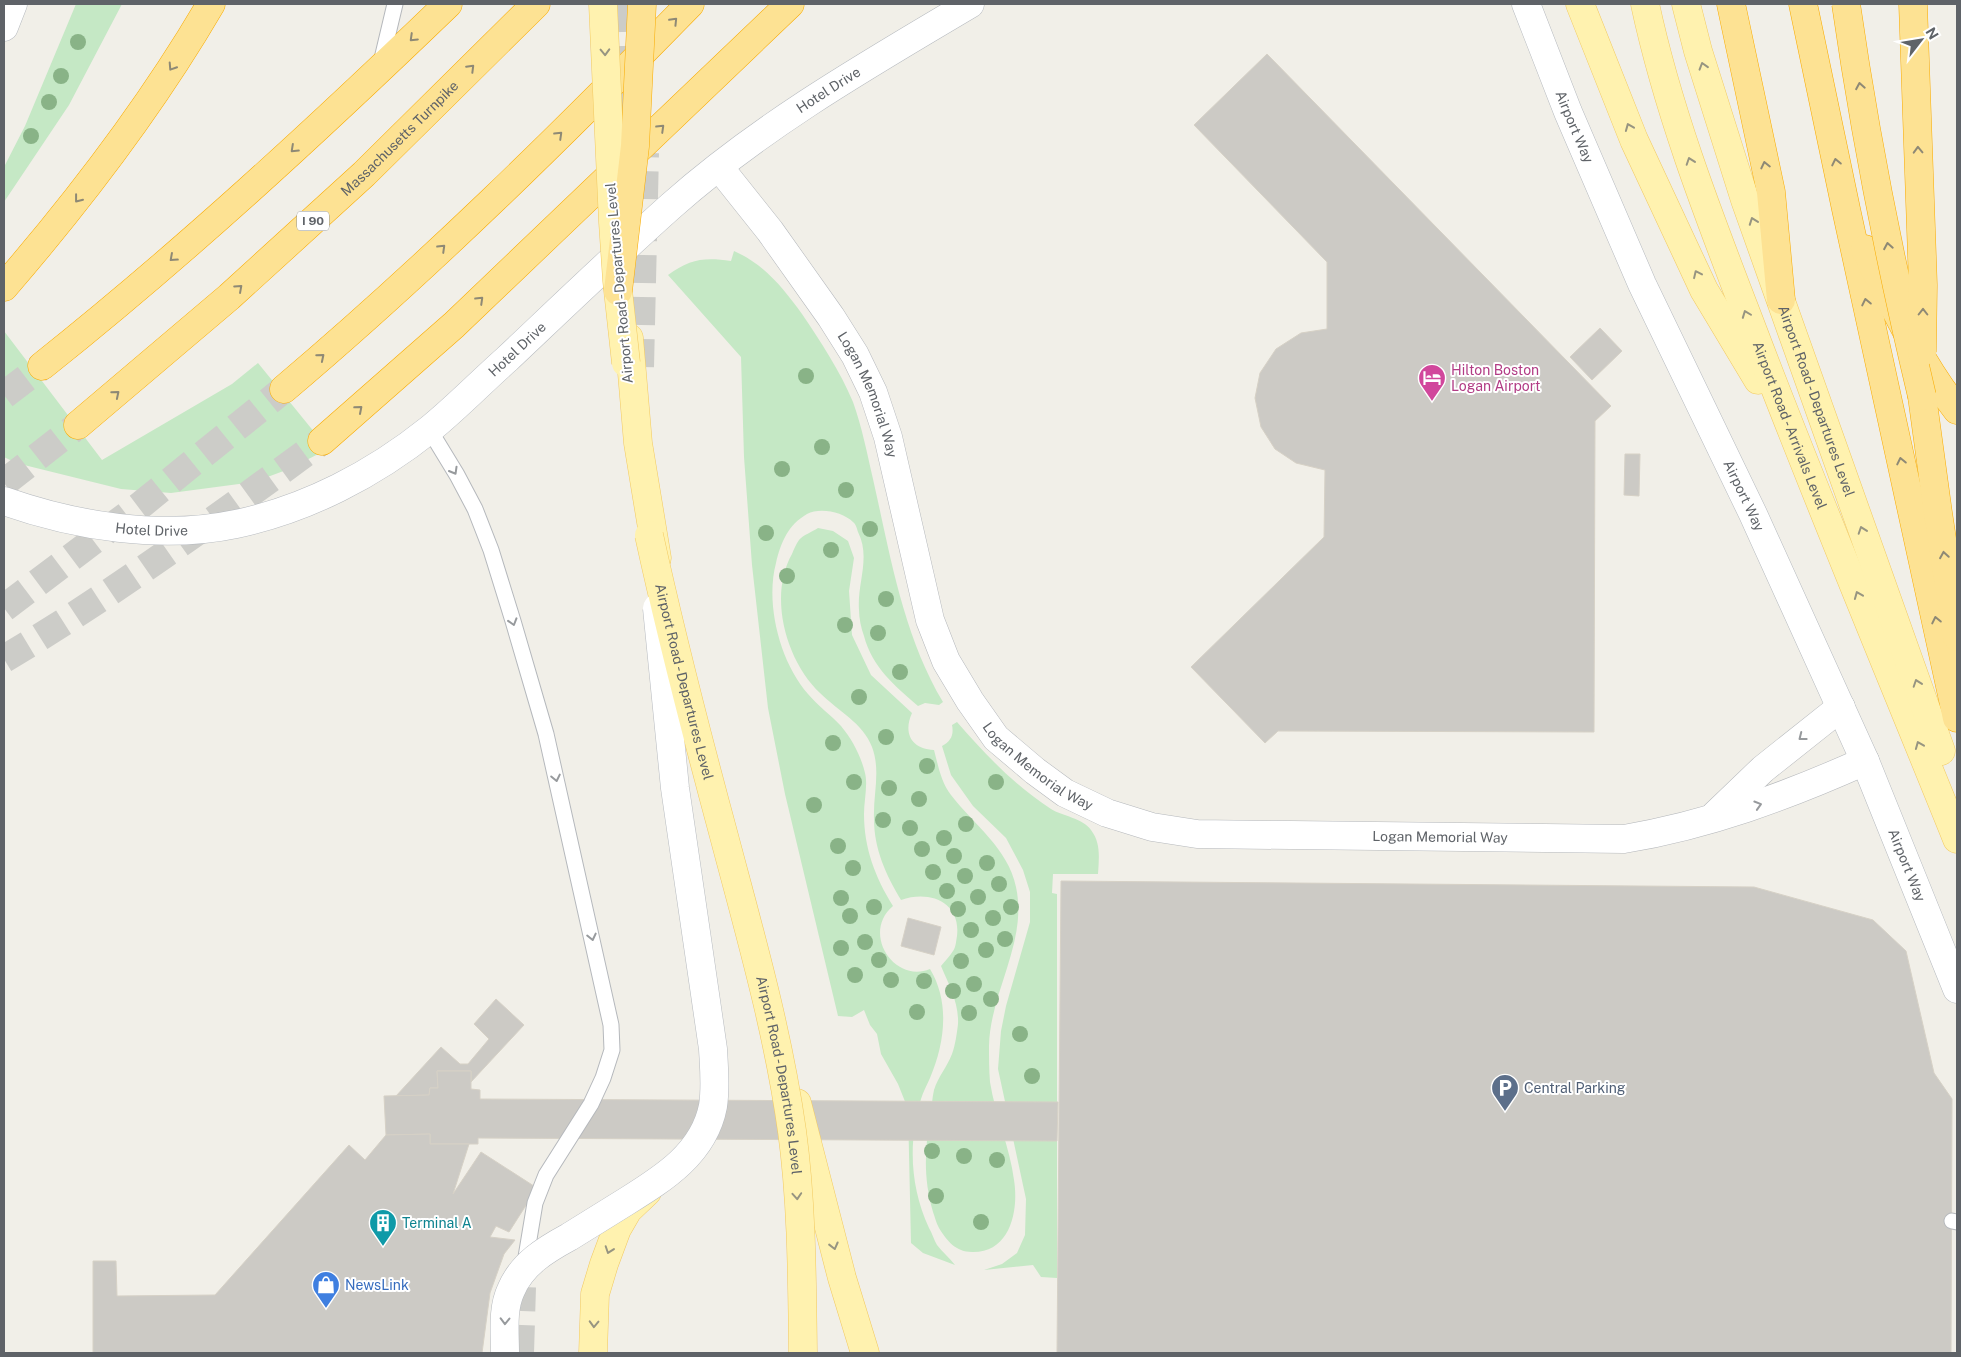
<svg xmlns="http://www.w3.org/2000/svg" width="1961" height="1357" viewBox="0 0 1961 1357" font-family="'Public Sans',sans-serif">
<rect width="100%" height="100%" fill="#f1efe8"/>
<g fill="#c5e8c5">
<path d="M76,4H122L69,105L4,202V167L25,126Z"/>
<path d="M734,251C764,264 783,288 802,314C821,342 840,371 853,402C862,427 867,453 873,479C890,554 903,635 943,702L939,705L925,703L918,706C895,686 872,667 864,636C861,628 859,618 859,610C857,583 871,558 858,532C857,529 856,524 853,522C843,512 820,507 807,514C788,525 781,542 776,563C765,604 780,662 808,694C818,706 831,715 841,726C852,739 861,756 865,773C868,785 864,801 864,814C864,848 875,877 893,906C861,933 894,984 930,969C950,1002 945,1043 930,1078C927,1085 923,1092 921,1099C908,1142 910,1187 929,1228C932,1233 934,1240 937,1245C942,1252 950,1258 955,1265L923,1253L911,1243L908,1109L898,1084L881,1054L877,1034L870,1025L864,1010L852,1017L838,1016L785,794L768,708L752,565L744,457L741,357L668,275C690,259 704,257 731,261Z"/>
<path d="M4,331L102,460L232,384L258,363L328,449L289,469L254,482L171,493L121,489L16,463L4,457Z"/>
<path d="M818,528L833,531L848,541L854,558L849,591L852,635L871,675L912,713C903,733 911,749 934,750C938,765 941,782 951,795C974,825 1008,848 1016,887C1028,942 990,992 989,1046C989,1058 989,1070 990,1082C995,1115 1010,1147 1014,1180C1019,1211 1010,1253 972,1252C956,1252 947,1241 939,1228C936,1223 935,1217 933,1212C923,1177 925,1151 930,1116C932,1107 932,1098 934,1090C938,1077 947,1067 952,1054C955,1046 957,1033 958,1024C959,1003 949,985 941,966C945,961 950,956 953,951C956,947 956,941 957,936C961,902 930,890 901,900C886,875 874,849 874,819C873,794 881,771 872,747C863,723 838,711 820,693C786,661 768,596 792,554C794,549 796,544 799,540C803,535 812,532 818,528Z"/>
<path d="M957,722C985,754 1015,786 1051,809C1062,816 1083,818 1091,830C1101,843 1099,858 1098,874H1053L1052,893L1057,894V1278L1041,1277L1033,1265L984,1270L1002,1264L1017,1253L1025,1235L1026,1199L998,1069L1001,1031L1006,1006L1030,922V892L1023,870L1006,838L973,806L951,775L942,746C951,741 954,735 952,725Z"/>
</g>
<g fill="#cccac5" stroke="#d6d1c6">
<path d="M1267,54L1611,406L1595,421L1594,732L1278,731L1265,743L1191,667L1324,537L1325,470L1296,463L1275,449L1261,427L1255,398L1260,373L1276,349L1301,333L1327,329V262L1194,125Z"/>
<path d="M1600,328L1622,351L1592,380L1570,357Z"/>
<path d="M1625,454H1640L1639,496L1624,495Z"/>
<path d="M1061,881L1754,887L1873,920L1906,951L1934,1073L1952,1099L1951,1353H1057Z"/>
<path d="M908,918L941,927L934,955L901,946Z"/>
<path d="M496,999L524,1025L471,1082V1071H437L438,1088H430L429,1095L396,1096L441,1047L460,1064H468L489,1039L474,1024Z"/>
<path d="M437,1071H471V1089L480,1090V1099L1058,1102L1057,1141L478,1138V1144H430V1134L386,1135L384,1096L429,1095L430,1088H438Z"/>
<path d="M430,1134V1144H469L453,1194L481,1152L537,1188L509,1232L496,1226L490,1237L515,1240L504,1254L490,1293L482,1353H93V1261H116L117,1296L215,1295L349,1145L365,1160L386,1135Z"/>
</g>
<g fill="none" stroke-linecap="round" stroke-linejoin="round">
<path stroke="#ccccc8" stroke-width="28" stroke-dasharray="28 14" stroke-linecap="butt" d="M520,1353L522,1287"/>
<path stroke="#ccccc8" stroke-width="28" stroke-dasharray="28 14" stroke-linecap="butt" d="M622,4L624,137"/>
<g stroke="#ccccc8" stroke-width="28" stroke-dasharray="28 14" stroke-linecap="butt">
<path d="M640,367L645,153"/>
<path d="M4,395L42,366"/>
<path d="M4,483L78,425"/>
<path d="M4,608L142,504L284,389"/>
<path d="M4,659C115,593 218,517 322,441"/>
</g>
<defs>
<g id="lane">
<path d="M381,63L395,4"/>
<path d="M429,429L457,475L475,509L491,550L513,621L546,734L611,1025L612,1050L603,1078L591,1104L546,1175L535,1203L524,1269"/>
<path d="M1952,1221L1957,1222"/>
</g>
<g id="street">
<path id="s1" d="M719,167L770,231L831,317L855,355L873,392L888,437L930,620L946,661L970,701L996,738L1035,771L1065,793L1107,813L1152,827L1197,834L1624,839C1708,825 1787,796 1865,761"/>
<path d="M1715,815L1763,769L1841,707"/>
</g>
<g id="secondary">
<path id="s2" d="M1526,4L1568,112L1642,284L1753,514L1865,761L1957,989"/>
<path d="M4,27L13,4"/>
<path id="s3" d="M4,501C75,526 161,540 236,524C307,509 374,474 430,429C457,407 481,382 507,359C561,308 615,256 671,206C761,126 867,65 970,4"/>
</g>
<g id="primary">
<path d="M1580,4L1634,140L1704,290L1758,380"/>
<path id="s4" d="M1645,4C1669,116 1712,224 1753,331C1818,502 1889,670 1957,839"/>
<path id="s5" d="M1686,4L1698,51L1745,200L1941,751"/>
<path d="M629,338L638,443L657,558"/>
<path d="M797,1103L842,1278L865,1353"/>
<path d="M593,1353L595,1294L604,1264L617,1229L628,1210L647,1192"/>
</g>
<g id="highway">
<path d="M1731,4L1771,192L1781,300"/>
<path d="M1803,4L1846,209L1957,718"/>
<path d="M1865,249C1892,303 1919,362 1957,410"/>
<path d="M4,287C81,198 152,105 211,4"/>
<path d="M42,366C184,253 317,130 448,4"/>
<path d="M284,389C427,268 560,137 690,4"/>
<path d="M1922,396L1938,513L1957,637"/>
<path id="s6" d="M78,425L229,297L364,174L536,4"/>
<path d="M322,441L454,325L790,4"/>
</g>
</defs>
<use href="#lane" stroke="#b5b8bc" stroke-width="17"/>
<use href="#street" stroke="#b5b8bc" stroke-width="29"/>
<use href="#secondary" stroke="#b6babf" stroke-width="29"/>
<use href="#primary" stroke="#f2c960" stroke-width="29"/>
<use href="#highway" stroke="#f9ab00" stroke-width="29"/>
<use href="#lane" stroke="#fff" stroke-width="15"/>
<use href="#street" stroke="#fff" stroke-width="28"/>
<use href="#secondary" stroke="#fff" stroke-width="28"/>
<use href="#primary" stroke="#fff2af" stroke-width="28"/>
<use href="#highway" stroke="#fde293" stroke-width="28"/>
<defs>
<path id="secondary-bridge" d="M505,1353C505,1332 502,1309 511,1290C522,1264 545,1250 569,1237C588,1225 608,1213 627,1201C664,1178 704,1153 713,1106C716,1087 714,1068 713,1049L675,788L657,608"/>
<g id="primary-bridge">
<path d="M603,4L613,222L617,281L626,363"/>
<path id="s7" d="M649,535C671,636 697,736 724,836C750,934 778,1031 792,1131C802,1204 802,1280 803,1353"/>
</g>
<g id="highway-bridge">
<path d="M1846,4C1865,136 1891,267 1922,396"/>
<path d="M1913,4L1923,285L1922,352"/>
<path d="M618,291L635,146L642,4"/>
</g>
</defs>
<use href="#secondary-bridge" stroke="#b6babf" stroke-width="29" stroke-linecap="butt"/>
<use href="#primary-bridge" stroke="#f2c960" stroke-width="29" stroke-linecap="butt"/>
<use href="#highway-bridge" stroke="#f9ab00" stroke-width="29" stroke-linecap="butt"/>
<use href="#secondary-bridge" stroke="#fff" stroke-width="28"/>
<use href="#primary-bridge" stroke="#fff2af" stroke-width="28"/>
<use href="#highway-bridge" stroke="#fde293" stroke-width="28"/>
</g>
<g fill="#89b387">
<circle cx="78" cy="42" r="8"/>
<circle cx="61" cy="76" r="8"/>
<circle cx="49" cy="102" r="8"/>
<circle cx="31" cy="136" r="8"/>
<circle cx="806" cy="376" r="8"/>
<circle cx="822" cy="447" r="8"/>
<circle cx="782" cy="469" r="8"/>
<circle cx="846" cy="490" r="8"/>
<circle cx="870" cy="529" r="8"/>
<circle cx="766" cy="533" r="8"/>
<circle cx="831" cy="550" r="8"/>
<circle cx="787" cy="576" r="8"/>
<circle cx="886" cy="599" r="8"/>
<circle cx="845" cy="625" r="8"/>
<circle cx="878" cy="633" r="8"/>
<circle cx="900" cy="672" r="8"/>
<circle cx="859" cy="697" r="8"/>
<circle cx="886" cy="737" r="8"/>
<circle cx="833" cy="743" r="8"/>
<circle cx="927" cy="766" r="8"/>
<circle cx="854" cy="782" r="8"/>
<circle cx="996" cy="782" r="8"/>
<circle cx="889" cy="788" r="8"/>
<circle cx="919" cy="799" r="8"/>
<circle cx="814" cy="805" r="8"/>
<circle cx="883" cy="820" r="8"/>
<circle cx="966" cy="824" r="8"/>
<circle cx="910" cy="828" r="8"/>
<circle cx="944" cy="838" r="8"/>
<circle cx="838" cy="846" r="8"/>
<circle cx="922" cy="849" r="8"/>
<circle cx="954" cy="856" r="8"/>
<circle cx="987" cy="863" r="8"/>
<circle cx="853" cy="868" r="8"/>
<circle cx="933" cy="872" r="8"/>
<circle cx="965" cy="876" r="8"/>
<circle cx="999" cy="884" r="8"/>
<circle cx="947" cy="891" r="8"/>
<circle cx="978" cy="897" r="8"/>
<circle cx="841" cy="898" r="8"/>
<circle cx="874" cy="907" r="8"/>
<circle cx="1011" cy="907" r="8"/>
<circle cx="958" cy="909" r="8"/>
<circle cx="850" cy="916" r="8"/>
<circle cx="993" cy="918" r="8"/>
<circle cx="971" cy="930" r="8"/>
<circle cx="1005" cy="939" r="8"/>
<circle cx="865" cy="942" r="8"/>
<circle cx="841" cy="948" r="8"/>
<circle cx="986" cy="950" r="8"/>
<circle cx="879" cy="960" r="8"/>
<circle cx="961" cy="961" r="8"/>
<circle cx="855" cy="975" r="8"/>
<circle cx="891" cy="980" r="8"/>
<circle cx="924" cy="981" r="8"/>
<circle cx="974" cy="984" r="8"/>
<circle cx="953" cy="991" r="8"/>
<circle cx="991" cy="999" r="8"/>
<circle cx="917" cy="1012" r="8"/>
<circle cx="969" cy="1013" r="8"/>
<circle cx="1020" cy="1034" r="8"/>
<circle cx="1032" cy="1076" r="8"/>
<circle cx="932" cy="1151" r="8"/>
<circle cx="964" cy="1156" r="8"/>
<circle cx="997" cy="1160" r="8"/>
<circle cx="936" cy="1196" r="8"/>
<circle cx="981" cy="1222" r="8"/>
</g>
<defs><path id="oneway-chevron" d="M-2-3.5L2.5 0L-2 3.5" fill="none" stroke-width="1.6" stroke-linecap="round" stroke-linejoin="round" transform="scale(1.25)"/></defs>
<g stroke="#8e8975">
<use href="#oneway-chevron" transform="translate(674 21) rotate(-46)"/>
<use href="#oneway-chevron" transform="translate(413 38) rotate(136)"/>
<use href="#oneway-chevron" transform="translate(172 67) rotate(123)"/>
<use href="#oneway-chevron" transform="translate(471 68) rotate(-45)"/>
<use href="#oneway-chevron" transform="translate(1860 86) rotate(-100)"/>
<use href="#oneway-chevron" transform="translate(661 128) rotate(-44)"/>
<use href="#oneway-chevron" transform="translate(559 135) rotate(-44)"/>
<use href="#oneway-chevron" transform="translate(294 149) rotate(137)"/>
<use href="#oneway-chevron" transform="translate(1918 150) rotate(-92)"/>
<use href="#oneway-chevron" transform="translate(1836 162) rotate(-102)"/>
<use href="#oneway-chevron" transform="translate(1765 165) rotate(-103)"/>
<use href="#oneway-chevron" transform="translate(78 199) rotate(128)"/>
<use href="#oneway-chevron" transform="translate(1888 246) rotate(-100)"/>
<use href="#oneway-chevron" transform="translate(442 248) rotate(-44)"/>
<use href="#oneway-chevron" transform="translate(173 258) rotate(138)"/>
<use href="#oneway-chevron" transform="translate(239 288) rotate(-42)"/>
<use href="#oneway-chevron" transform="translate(480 300) rotate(-44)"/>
<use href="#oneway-chevron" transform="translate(1866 302) rotate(-102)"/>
<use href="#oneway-chevron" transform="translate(1923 312) rotate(-90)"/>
<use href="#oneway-chevron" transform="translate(321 357) rotate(-40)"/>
<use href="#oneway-chevron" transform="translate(116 394) rotate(-40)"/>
<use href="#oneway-chevron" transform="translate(359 409) rotate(-41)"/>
<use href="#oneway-chevron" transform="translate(1901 461) rotate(-102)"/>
<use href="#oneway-chevron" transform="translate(1944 555) rotate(-99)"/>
<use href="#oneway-chevron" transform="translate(1936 620) rotate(-102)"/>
</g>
<g stroke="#979581">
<use href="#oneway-chevron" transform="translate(605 52) rotate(88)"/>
<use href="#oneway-chevron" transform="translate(1703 66) rotate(-107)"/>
<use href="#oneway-chevron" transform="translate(1629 127) rotate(-112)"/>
<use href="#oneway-chevron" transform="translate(1690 161) rotate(-109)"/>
<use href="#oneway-chevron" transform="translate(1753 221) rotate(-110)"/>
<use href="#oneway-chevron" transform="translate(1697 274) rotate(-115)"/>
<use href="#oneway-chevron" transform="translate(1746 314) rotate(-111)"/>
<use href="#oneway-chevron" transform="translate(1862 530) rotate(-109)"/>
<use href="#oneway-chevron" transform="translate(1858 595) rotate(-112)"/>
<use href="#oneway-chevron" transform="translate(1917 683) rotate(-109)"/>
<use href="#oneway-chevron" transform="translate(1919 745) rotate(-112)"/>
<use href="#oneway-chevron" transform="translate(797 1196) rotate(86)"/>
<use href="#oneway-chevron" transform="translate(834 1246) rotate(76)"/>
<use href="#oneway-chevron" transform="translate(609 1250) rotate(109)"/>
<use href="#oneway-chevron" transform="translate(594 1324) rotate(92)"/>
</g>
<g stroke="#979a9d">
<use href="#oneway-chevron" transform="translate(454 471) rotate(60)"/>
<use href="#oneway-chevron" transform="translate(513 622) rotate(73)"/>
<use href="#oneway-chevron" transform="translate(1802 737) rotate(142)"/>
<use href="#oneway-chevron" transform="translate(556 778) rotate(78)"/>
<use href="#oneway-chevron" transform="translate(1758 805) rotate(-17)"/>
<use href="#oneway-chevron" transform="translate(592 937) rotate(77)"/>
<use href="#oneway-chevron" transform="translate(505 1321) rotate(91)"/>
</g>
<defs>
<symbol id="hotel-pin" viewBox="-11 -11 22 30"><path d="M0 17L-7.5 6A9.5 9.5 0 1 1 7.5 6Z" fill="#d1479c" stroke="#fff"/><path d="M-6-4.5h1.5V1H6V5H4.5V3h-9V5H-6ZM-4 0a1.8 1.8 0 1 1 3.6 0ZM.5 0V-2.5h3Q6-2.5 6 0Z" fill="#fff"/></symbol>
<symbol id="parking-pin" viewBox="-11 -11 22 30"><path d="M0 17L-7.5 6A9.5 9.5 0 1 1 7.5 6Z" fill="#5c6f8a" stroke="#fff"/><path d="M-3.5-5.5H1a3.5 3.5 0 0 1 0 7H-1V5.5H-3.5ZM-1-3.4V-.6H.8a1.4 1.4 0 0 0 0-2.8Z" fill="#fff"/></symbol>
<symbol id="building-pin" viewBox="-11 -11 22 30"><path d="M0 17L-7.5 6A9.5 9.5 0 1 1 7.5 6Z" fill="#0f9aa8" stroke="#fff"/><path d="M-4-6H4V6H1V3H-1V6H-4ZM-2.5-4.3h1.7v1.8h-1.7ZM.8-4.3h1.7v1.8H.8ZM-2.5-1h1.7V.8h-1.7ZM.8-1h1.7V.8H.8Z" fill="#fff"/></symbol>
<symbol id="shop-pin" viewBox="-11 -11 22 30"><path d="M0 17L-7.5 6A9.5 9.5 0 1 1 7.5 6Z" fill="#3f7fe0" stroke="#fff"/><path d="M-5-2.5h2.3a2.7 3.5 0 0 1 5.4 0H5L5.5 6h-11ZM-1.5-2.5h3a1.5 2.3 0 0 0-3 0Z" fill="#fff"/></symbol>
</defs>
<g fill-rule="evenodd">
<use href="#hotel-pin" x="1416" y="362" width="32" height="43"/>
<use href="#parking-pin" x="1489" y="1072" width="32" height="43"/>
<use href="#building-pin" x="367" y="1207" width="32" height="43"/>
<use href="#shop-pin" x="310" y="1269" width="32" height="43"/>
</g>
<g text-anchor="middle" stroke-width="4" stroke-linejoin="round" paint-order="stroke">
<rect fill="#fff" stroke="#8f9295" stroke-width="1" x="297" y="211.5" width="32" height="19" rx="4"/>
<g font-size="12" font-weight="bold" fill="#5f6368">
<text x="313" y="225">I 90</text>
</g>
<g font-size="14" fill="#5f6368" stroke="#fff">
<text dy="5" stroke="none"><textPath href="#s3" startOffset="978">Hotel Drive</textPath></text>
<text dy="5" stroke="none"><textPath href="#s2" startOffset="132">Airport Way</textPath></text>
<text dy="5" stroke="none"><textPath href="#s6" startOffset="431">Massachusetts Turnpike</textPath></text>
<text transform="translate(619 283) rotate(-95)" y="5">Airport Road - Departures Level</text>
<text dy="5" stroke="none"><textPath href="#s3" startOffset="572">Hotel Drive</textPath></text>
<text dy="5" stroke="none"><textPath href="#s1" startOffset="274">Logan Memorial Way</textPath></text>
<text dy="5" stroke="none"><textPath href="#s5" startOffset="418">Airport Road - Departures Level</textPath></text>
<text dy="5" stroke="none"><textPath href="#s4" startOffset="446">Airport Road - Arrivals Level</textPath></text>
<text dy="5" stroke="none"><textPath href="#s2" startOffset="538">Airport Way</textPath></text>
<text dy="5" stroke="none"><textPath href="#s3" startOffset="151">Hotel Drive</textPath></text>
<text dy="5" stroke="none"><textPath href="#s7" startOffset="151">Airport Road - Departures Level</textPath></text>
<text dy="5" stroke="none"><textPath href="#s1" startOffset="695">Logan Memorial Way</textPath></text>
<text dy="5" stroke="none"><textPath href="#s1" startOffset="1115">Logan Memorial Way</textPath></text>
<text dy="5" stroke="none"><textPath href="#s2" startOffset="942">Airport Way</textPath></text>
<text dy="5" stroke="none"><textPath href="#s7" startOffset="556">Airport Road - Departures Level</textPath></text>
</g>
<g font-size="14" fill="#b23c85" stroke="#fff" text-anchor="start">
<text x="1451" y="375">Hilton Boston<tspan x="1451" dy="16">Logan Airport</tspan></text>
</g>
<g font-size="14" fill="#4e5e75" stroke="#fff" text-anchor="start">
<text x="1524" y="1093">Central Parking</text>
</g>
<g font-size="14" fill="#0d838f" stroke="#fff" text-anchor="start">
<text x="402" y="1228">Terminal A</text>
</g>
<g font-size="14" fill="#366cbe" stroke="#fff" text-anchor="start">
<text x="345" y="1290">NewsLink</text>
</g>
</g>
<rect width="1961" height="1357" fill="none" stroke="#5f6368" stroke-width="10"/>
<g transform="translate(1921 40) rotate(59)" stroke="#ffffff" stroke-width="4" paint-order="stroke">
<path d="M0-4L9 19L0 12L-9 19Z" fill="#5f6368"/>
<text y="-8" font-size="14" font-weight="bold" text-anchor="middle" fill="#5f6368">N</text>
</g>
</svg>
